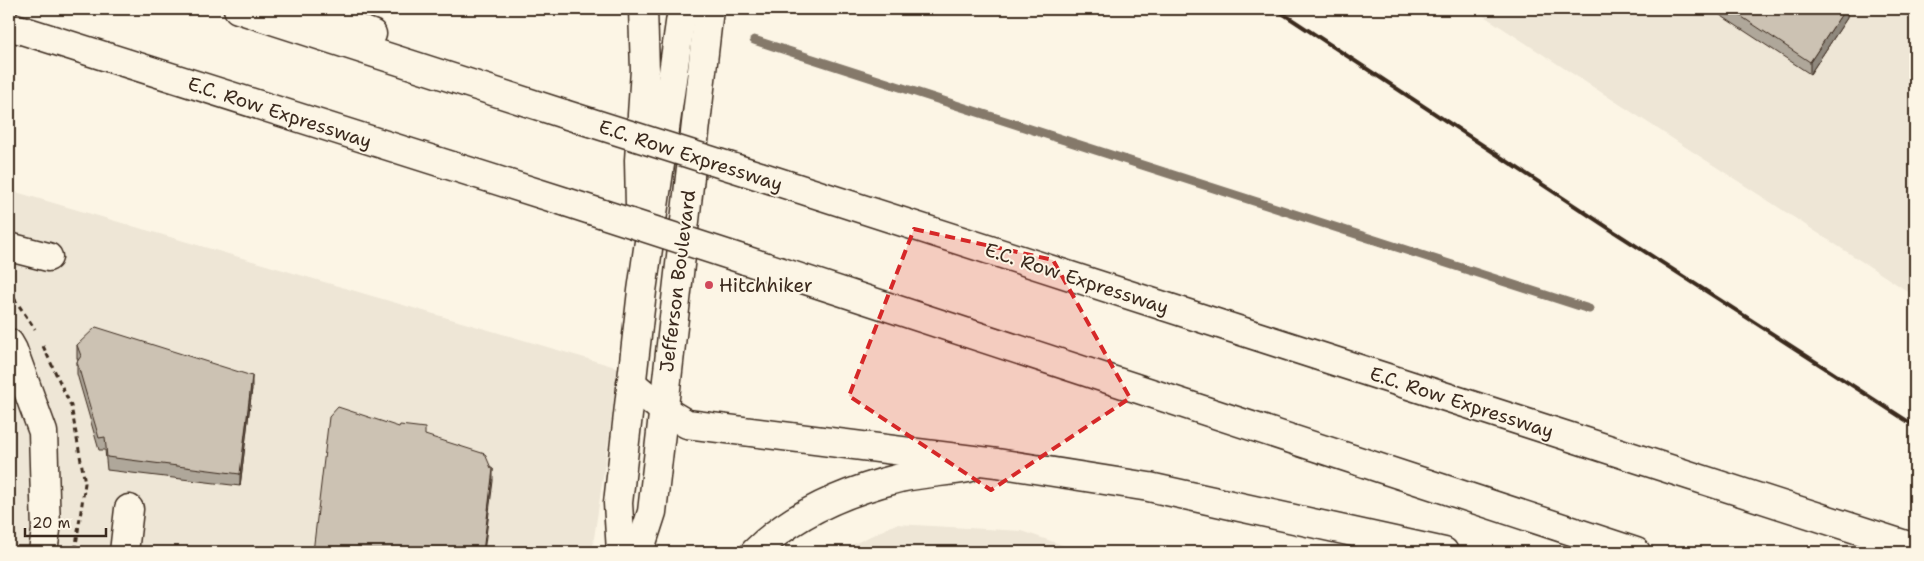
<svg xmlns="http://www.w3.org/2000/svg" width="1924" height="561" viewBox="0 0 1924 561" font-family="'Shantell Sans',sans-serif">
<rect width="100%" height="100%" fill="#fcf5e5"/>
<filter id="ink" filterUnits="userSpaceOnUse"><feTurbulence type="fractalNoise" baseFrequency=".02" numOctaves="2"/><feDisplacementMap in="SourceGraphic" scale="10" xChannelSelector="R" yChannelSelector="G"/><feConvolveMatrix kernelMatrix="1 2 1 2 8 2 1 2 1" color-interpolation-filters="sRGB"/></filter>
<g filter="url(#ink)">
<g fill="#eee6d6">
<path d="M1473,9H1906L1915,15V296Z"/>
<path d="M9,190L619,368L592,552H9Z"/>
<path d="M896,524L1022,531L1082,552H837Z"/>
</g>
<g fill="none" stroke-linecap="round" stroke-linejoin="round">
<path stroke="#85796b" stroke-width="9" d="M754,40L1589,309"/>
<defs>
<g id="minor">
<path d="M640,207L639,160L645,70L643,9"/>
<path d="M9,247L48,257"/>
<path d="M9,343L13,350L43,432L46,530L43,552"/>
<path d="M124,552L129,509"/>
<path d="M621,552L618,503L642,291L682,9"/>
<path d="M639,552L652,512L709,9"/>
</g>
<g id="highway">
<path d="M238,9L564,114"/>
<path d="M306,9L372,34"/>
<path d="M9,26L566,202"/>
<path d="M763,177L1915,548"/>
<path d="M745,260L1636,552"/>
<path d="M631,383L662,409L687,424L997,463L1149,487L1444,552"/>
<path d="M755,552C793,514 847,491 900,478C922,473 945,472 968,468"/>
</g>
</defs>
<use href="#minor" stroke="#3b2a1e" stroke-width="31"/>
<use href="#highway" stroke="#3b2a1e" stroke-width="31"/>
<g stroke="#3b2a1e" stroke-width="3" stroke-dasharray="5 4" stroke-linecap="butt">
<path d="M9,291L35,329"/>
<path d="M43,346L71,406L85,483L75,552"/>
</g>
<use href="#minor" stroke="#fcf5e5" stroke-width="28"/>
<use href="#highway" stroke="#fcf5e5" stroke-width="28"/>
<path stroke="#3b2a1e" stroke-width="4" d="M1276,9L1613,231L1915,426"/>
<defs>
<g id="highway-bridge">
<path d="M564,114L763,177"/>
<path d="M566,202L745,260"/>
</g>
</defs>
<use href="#highway-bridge" stroke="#3b2a1e" stroke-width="31" stroke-linecap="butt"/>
<use href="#highway-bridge" stroke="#fcf5e5" stroke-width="28"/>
</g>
<g fill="#afa79a" stroke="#3b2a1e">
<path d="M1711,9H1847V18L1810,74Z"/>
<path d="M77,345L252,388L240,486L107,470L105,450H99L77,374V362L78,360L77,358Z"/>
</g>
<g fill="#8f887d" stroke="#3b2a1e">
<path d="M1845,9H1847V18L1810,74V62Z"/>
<path d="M252,376V388L240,486V474Z"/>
<path d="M493,469V481L484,552H483Z"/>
</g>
<g fill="#ccc2b3" stroke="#3b2a1e">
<path d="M1730,9H1845L1810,62Z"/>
<path d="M96,327L252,376L240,474L107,457L105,437L99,438L77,362L81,356L77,345Z"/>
<path d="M338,407L399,427L400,425L425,428V435L485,454L491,468L493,469L483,552H313L329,417Z"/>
</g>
</g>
<path fill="#d62828" fill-opacity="0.2" stroke="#d62828" stroke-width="4" stroke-dasharray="10 6" stroke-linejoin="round" d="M914,229L1053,260L1130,398L991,490L849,396Z"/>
<circle fill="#d1495b" stroke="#fcf5e5" stroke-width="2" cx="709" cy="285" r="5"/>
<g text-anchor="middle" stroke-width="4" stroke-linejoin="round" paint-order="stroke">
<g font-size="19" fill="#3b2a1e" stroke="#fcf5e5">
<text transform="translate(280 112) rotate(18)" y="7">E.C. Row Expressway</text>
<text transform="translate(691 155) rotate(18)" y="7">E.C. Row Expressway</text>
<text transform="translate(1077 278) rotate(18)" y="7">E.C. Row Expressway</text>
<text transform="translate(677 281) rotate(-83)" y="7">Jefferson Boulevard</text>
<text transform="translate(1462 402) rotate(18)" y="7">E.C. Row Expressway</text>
</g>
<g font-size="19" fill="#3b2a1e" stroke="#fcf5e5" text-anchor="start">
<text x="719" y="292">Hitchhiker</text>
</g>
</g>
<rect width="1924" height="561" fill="none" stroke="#fcf5e5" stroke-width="30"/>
<rect x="15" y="15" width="1894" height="531" fill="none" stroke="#3b2a1e" stroke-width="2" filter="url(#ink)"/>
<path d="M25 528v8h81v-8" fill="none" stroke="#3b2a1e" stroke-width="2.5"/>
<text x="32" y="528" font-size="15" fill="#3b2a1e" stroke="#fcf5e5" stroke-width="4" paint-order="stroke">20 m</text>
</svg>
